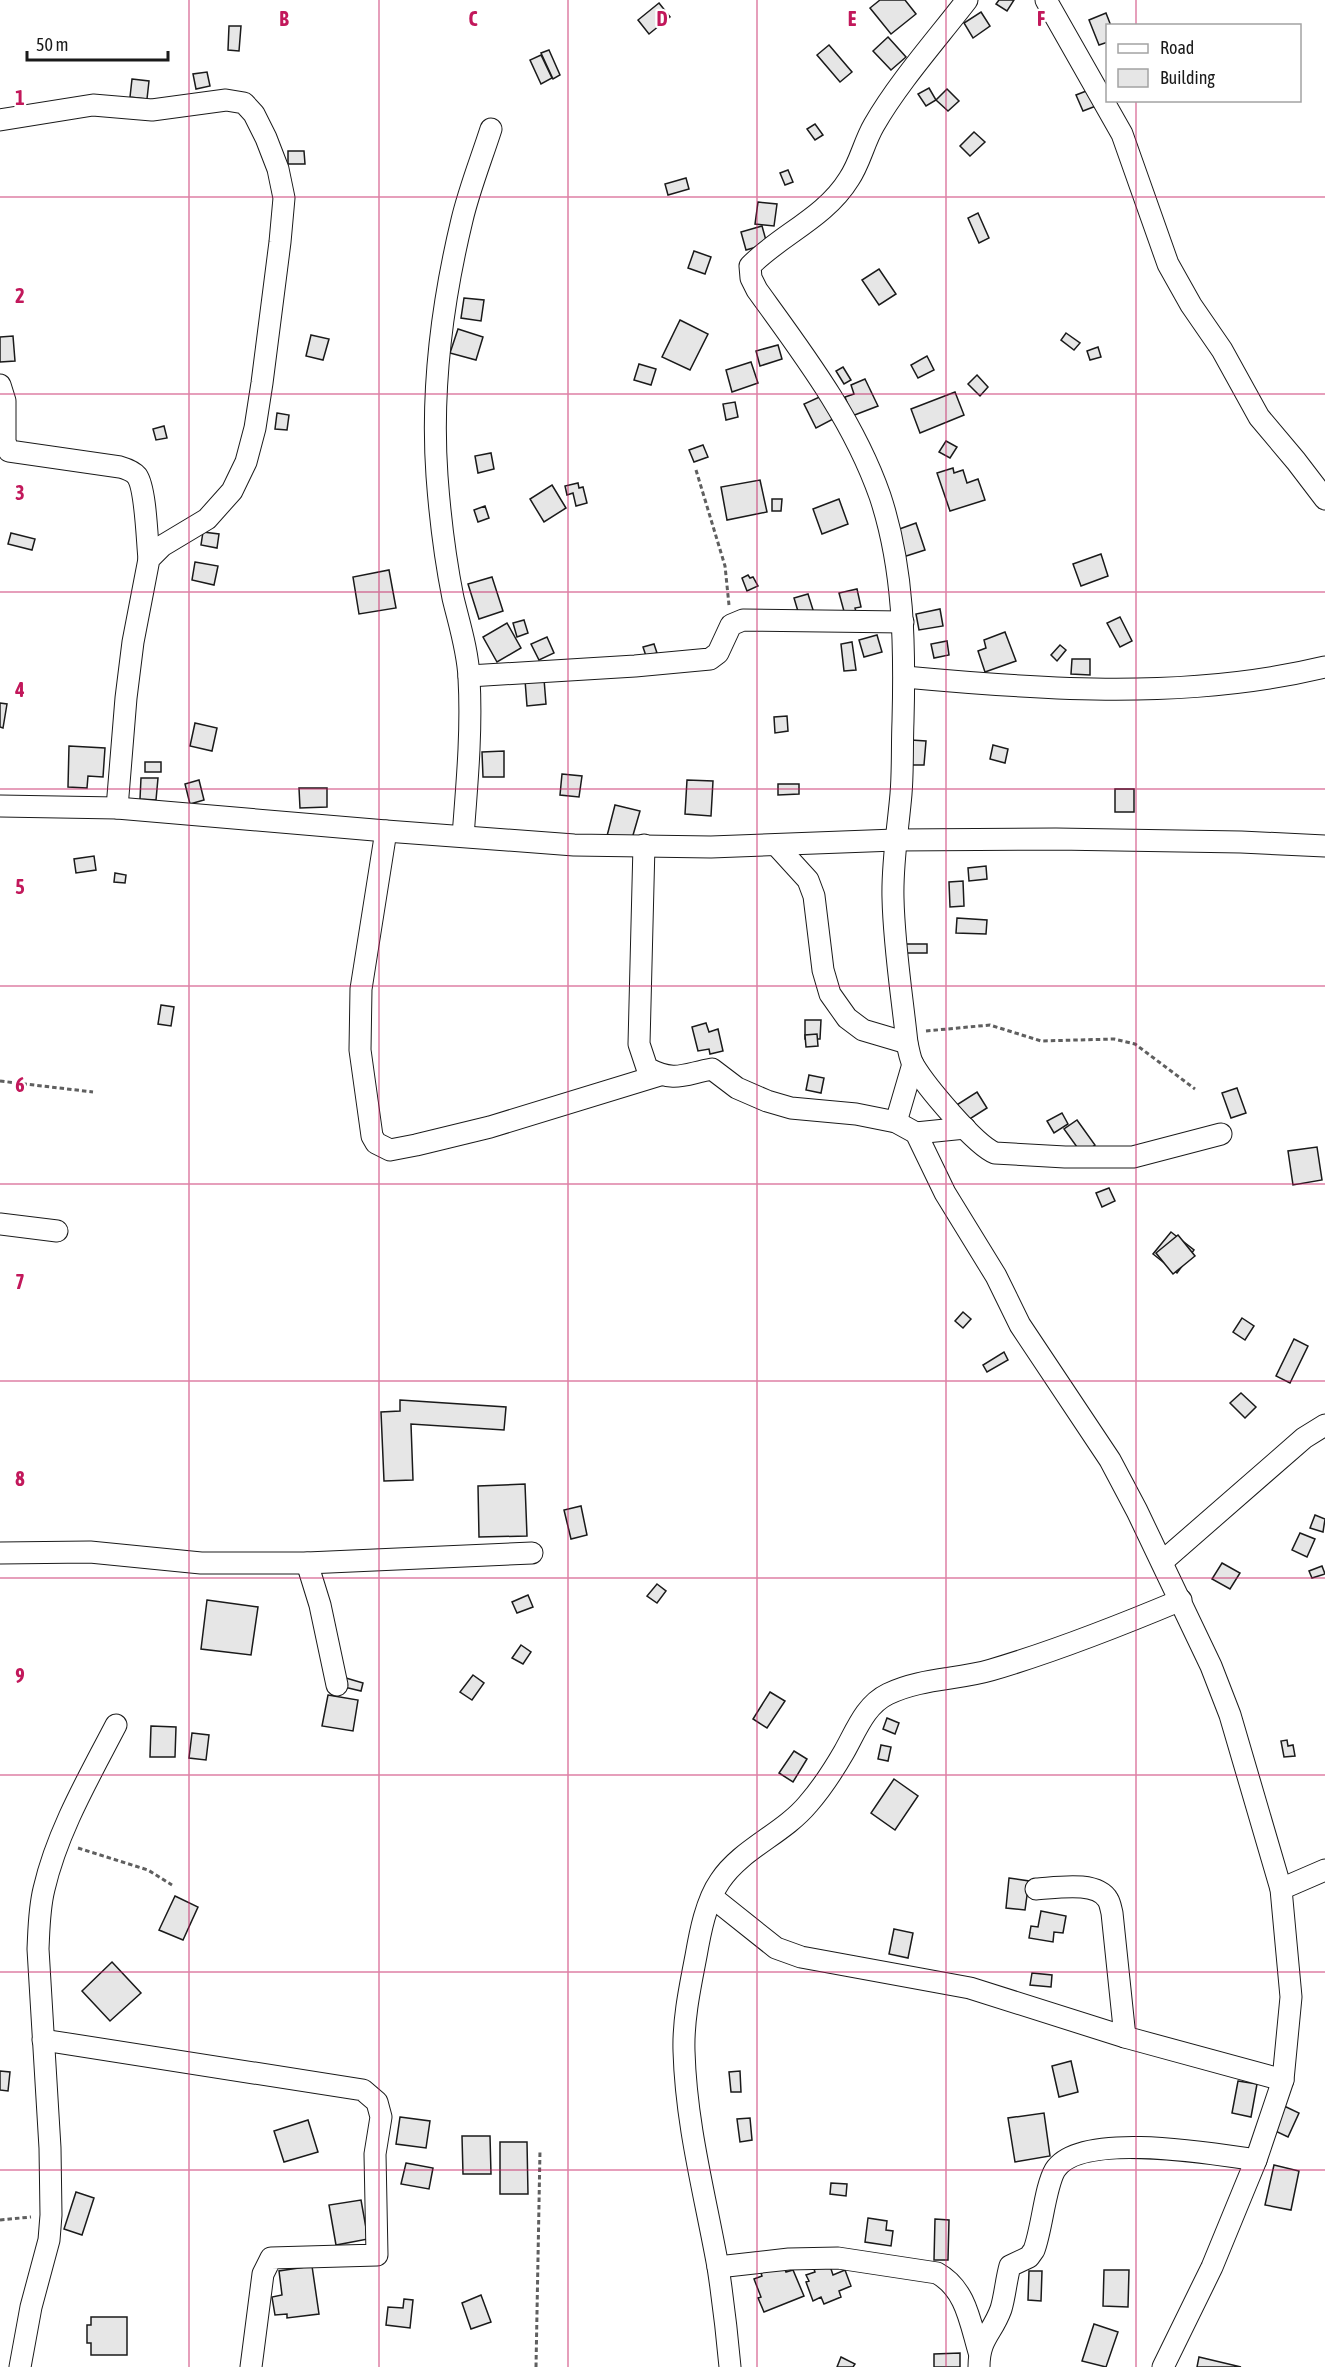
<svg xmlns="http://www.w3.org/2000/svg" width="1325" height="2367" viewBox="0 0 1325 2367" font-family="'Asap Condensed',sans-serif">
<rect width="100%" height="100%" fill="#fff"/>
<g fill="#e6e6e6" stroke="#1a1a1a" stroke-width="1.5">
<path d="M880,0H905L916,14L891,34L870,8Z"/>
<path d="M999,0H1014L1007,11L996,4Z"/>
<path d="M659,3L670,17L649,34L638,20Z"/>
<path d="M981,12L990,26L973,38L964,23Z"/>
<path d="M1106,13L1111,26H1108V42L1099,45L1089,20Z"/>
<path d="M229,26H241L239,51L228,50Z"/>
<path d="M888,37L906,57L891,70L873,51Z"/>
<path d="M829,45L852,72L840,82L817,55Z"/>
<path d="M549,50L560,75L553,79L541,53Z"/>
<path d="M541,55L552,78L541,84L530,60Z"/>
<path d="M207,72L210,86L196,89L193,74Z"/>
<path d="M132,79L149,81L147,99L130,97Z"/>
<path d="M929,88L936,100L926,106L918,94Z"/>
<path d="M1094,88L1101,104L1083,111L1076,95Z"/>
<path d="M947,89L959,101L948,111L936,100Z"/>
<path d="M815,124L823,135L815,140L807,129Z"/>
<path d="M974,132L985,142L970,156L960,146Z"/>
<path d="M288,151H304L305,164H288Z"/>
<path d="M788,170L793,182L785,185L780,173Z"/>
<path d="M686,178L689,189L668,195L665,184Z"/>
<path d="M758,202L777,204L774,226L755,224Z"/>
<path d="M978,213L989,238L979,243L968,218Z"/>
<path d="M762,226L767,244L746,250L741,232Z"/>
<path d="M694,251L711,257L705,274L688,268Z"/>
<path d="M879,269L896,294L879,305L862,280Z"/>
<path d="M464,298L484,300L481,321L461,318Z"/>
<path d="M680,320L708,334L690,370L662,357Z"/>
<path d="M458,329L483,337L476,360L450,353Z"/>
<path d="M1066,333L1080,343L1074,350L1061,340Z"/>
<path d="M311,335L329,339L323,360L306,356Z"/>
<path d="M13,336L15,361L0,362V337Z"/>
<path d="M778,345L782,359L760,366L756,351Z"/>
<path d="M1098,347L1101,357L1090,360L1087,351Z"/>
<path d="M927,356L934,370L918,378L911,365Z"/>
<path d="M751,362L758,383L732,392L726,370Z"/>
<path d="M639,364L656,369L651,385L634,380Z"/>
<path d="M843,367L851,380L844,384L836,371Z"/>
<path d="M977,375L988,387L980,396L968,384Z"/>
<path d="M865,379L878,406L852,416L845,397L854,394L851,385Z"/>
<path d="M955,392L964,415L920,433L911,409Z"/>
<path d="M826,394L837,417L816,428L804,404Z"/>
<path d="M735,402L738,417L726,420L723,404Z"/>
<path d="M277,413L289,415L287,430L275,429Z"/>
<path d="M164,426L167,438L156,440L153,429Z"/>
<path d="M946,441L957,447L950,458L939,452Z"/>
<path d="M703,445L708,457L694,462L689,450Z"/>
<path d="M491,453L494,469L478,473L475,456Z"/>
<path d="M953,468L954,473L963,470L967,483L978,479L985,500L950,511L937,473Z"/>
<path d="M760,480L767,512L727,520L721,487Z"/>
<path d="M578,483L579,488L583,487L587,503L576,506L573,493L567,495L565,486Z"/>
<path d="M552,485L566,508L544,522L530,499Z"/>
<path d="M772,499H782L781,511H772Z"/>
<path d="M839,499L848,524L822,534L813,509Z"/>
<path d="M485,506L489,518L478,522L474,510Z"/>
<path d="M916,523L925,550L903,557L894,531Z"/>
<path d="M203,532L219,534L217,548L201,545Z"/>
<path d="M11,533L35,539L32,550L8,544Z"/>
<path d="M1101,554L1108,576L1081,586L1073,564Z"/>
<path d="M195,562L218,566L214,585L192,580Z"/>
<path d="M389,570L396,608L359,614L353,577Z"/>
<path d="M748,575L750,578L753,577L758,586L747,591L742,578Z"/>
<path d="M492,577L503,611L479,619L468,584Z"/>
<path d="M857,589L861,607L855,608L856,612L845,615L839,593Z"/>
<path d="M808,594L814,613L800,618L794,598Z"/>
<path d="M940,609L943,626L919,630L916,614Z"/>
<path d="M1120,617L1132,641L1120,647L1107,623Z"/>
<path d="M524,620L528,633L517,637L513,623Z"/>
<path d="M507,623L521,648L497,662L483,637Z"/>
<path d="M1005,632L1016,661L985,672L978,651L986,648L984,640Z"/>
<path d="M877,635L882,652L864,657L859,640Z"/>
<path d="M547,637L554,653L539,660L531,644Z"/>
<path d="M947,641L949,655L934,658L931,644Z"/>
<path d="M852,642L856,670L844,671L841,644Z"/>
<path d="M654,644L657,653L646,656L643,647Z"/>
<path d="M1060,645L1066,650L1057,661L1051,655Z"/>
<path d="M1072,659H1090V675L1071,674Z"/>
<path d="M544,679L546,704L527,706L525,680Z"/>
<path d="M0,703L7,704L3,728L0,727Z"/>
<path d="M787,716L788,731L775,733L774,717Z"/>
<path d="M195,723L217,728L212,751L190,746Z"/>
<path d="M911,740L926,741L924,765H909Z"/>
<path d="M993,745L1008,749L1005,763L990,759Z"/>
<path d="M69,746L105,748L103,777L88,776L87,788L68,787Z"/>
<path d="M504,751V777H483L482,752Z"/>
<rect x="145" y="762" width="16" height="10"/>
<path d="M562,774L582,776L579,797L560,795Z"/>
<path d="M141,778H158L156,800L140,799Z"/>
<path d="M199,780L204,800L190,804L185,784Z"/>
<path d="M687,780L713,781L711,816L685,814Z"/>
<path d="M778,784H799V794L778,795Z"/>
<path d="M299,788H327V807L300,808Z"/>
<rect x="1115" y="789" width="19" height="23"/>
<path d="M615,805L640,811L631,842L607,836Z"/>
<path d="M94,856L96,870L76,873L74,859Z"/>
<path d="M986,866L987,879L969,881L968,868Z"/>
<path d="M115,873L126,875L125,883L114,882Z"/>
<path d="M963,881L964,906L950,907L949,882Z"/>
<path d="M957,918L987,920L986,934L956,933Z"/>
<rect x="905" y="944" width="22" height="9"/>
<path d="M161,1005L174,1007L171,1026L158,1024Z"/>
<path d="M805,1020H821L820,1039H805Z"/>
<path d="M706,1023L709,1032L718,1029L723,1051L710,1054L709,1049L698,1051L692,1027Z"/>
<path d="M817,1034L818,1046L806,1047L805,1035Z"/>
<path d="M809,1075L824,1078L821,1093L806,1090Z"/>
<path d="M1237,1088L1246,1113L1231,1118L1222,1093Z"/>
<path d="M977,1092L987,1108L965,1122L955,1106Z"/>
<path d="M1062,1113L1068,1124L1054,1133L1047,1121Z"/>
<path d="M1077,1120L1095,1145L1082,1154L1064,1129Z"/>
<path d="M1317,1147L1322,1180L1293,1185L1288,1151Z"/>
<path d="M1109,1188L1115,1201L1102,1207L1096,1193Z"/>
<path d="M1171,1232L1194,1250L1177,1273L1153,1254Z"/>
<path d="M1178,1235L1195,1256L1173,1274L1156,1253Z"/>
<path d="M963,1312L971,1319L963,1328L955,1321Z"/>
<path d="M1242,1318L1254,1326L1245,1340L1233,1332Z"/>
<path d="M1294,1339L1308,1346L1290,1383L1276,1376Z"/>
<path d="M1004,1352L1008,1360L987,1372L983,1365Z"/>
<path d="M1241,1393L1256,1407L1245,1418L1230,1403Z"/>
<path d="M400,1400L506,1407L504,1430L411,1424L413,1480L384,1481L381,1412L400,1411Z"/>
<path d="M525,1484L527,1536L479,1537L478,1486Z"/>
<path d="M581,1506L587,1535L571,1539L564,1510Z"/>
<path d="M1315,1515L1325,1519L1323,1532L1310,1528Z"/>
<path d="M1300,1533L1315,1539L1307,1557L1292,1550Z"/>
<path d="M1222,1563L1240,1573L1230,1589L1212,1579Z"/>
<path d="M1322,1566L1325,1574L1312,1578L1309,1571Z"/>
<path d="M657,1584L666,1591L657,1603L647,1596Z"/>
<path d="M528,1595L533,1607L517,1613L512,1602Z"/>
<path d="M207,1600L258,1607L251,1655L201,1649Z"/>
<path d="M521,1645L531,1652L523,1664L512,1658Z"/>
<path d="M473,1675L484,1683L472,1700L460,1692Z"/>
<path d="M346,1678L363,1683L361,1691L344,1687Z"/>
<path d="M770,1692L785,1701L767,1728L753,1719Z"/>
<path d="M328,1695L358,1700L353,1731L322,1726Z"/>
<path d="M887,1718L899,1723L895,1734L883,1729Z"/>
<path d="M151,1726L176,1727L175,1757H150Z"/>
<path d="M192,1733L209,1735L206,1760L189,1758Z"/>
<path d="M1287,1740L1288,1746L1293,1745L1295,1756L1284,1757L1281,1741Z"/>
<path d="M881,1745L891,1747L888,1761L878,1759Z"/>
<path d="M794,1751L807,1759L793,1782L779,1773Z"/>
<path d="M894,1779L918,1796L895,1830L871,1813Z"/>
<path d="M1009,1878L1029,1881L1025,1910L1006,1908Z"/>
<path d="M175,1896L198,1907L183,1940L159,1930Z"/>
<path d="M1041,1911L1066,1916L1063,1933L1054,1932L1053,1942L1029,1938L1031,1926L1038,1927Z"/>
<path d="M894,1929L913,1933L908,1958L889,1954Z"/>
<path d="M112,1962L141,1993L110,2021L82,1991Z"/>
<path d="M1032,1973L1052,1975L1051,1987L1030,1985Z"/>
<path d="M1071,2061L1078,2092L1059,2097L1052,2066Z"/>
<path d="M0,2071L10,2072L8,2091L0,2090Z"/>
<path d="M740,2071L741,2092H731L729,2072Z"/>
<path d="M1238,2081L1257,2084L1251,2117L1232,2113Z"/>
<path d="M1282,2105L1299,2113L1288,2137L1271,2129Z"/>
<path d="M1044,2113L1050,2156L1015,2162L1008,2118Z"/>
<path d="M400,2117L430,2121L426,2148L396,2144Z"/>
<path d="M750,2118L752,2140L740,2142L737,2119Z"/>
<path d="M308,2120L318,2152L284,2162L274,2131Z"/>
<path d="M462,2136H490L491,2174H463Z"/>
<path d="M500,2142H527L528,2194H500Z"/>
<path d="M406,2163L433,2168L429,2189L401,2184Z"/>
<path d="M1274,2165L1299,2171L1291,2210L1265,2205Z"/>
<path d="M831,2183L847,2184L846,2196L830,2194Z"/>
<path d="M76,2192L94,2198L82,2235L64,2229Z"/>
<path d="M361,2200L368,2239L336,2245L329,2205Z"/>
<path d="M868,2218L887,2221L886,2230L893,2231L891,2246L865,2242Z"/>
<path d="M935,2219L949,2220L948,2260H934Z"/>
<path d="M829,2263L833,2275L845,2270L851,2286L839,2291L841,2297L824,2304L821,2297L813,2301L806,2282L809,2281L806,2275L815,2272L814,2269Z"/>
<path d="M783,2264L786,2272L793,2270L804,2296L764,2312L758,2298L761,2297L754,2279L762,2276L761,2273Z"/>
<path d="M312,2266L319,2314L287,2318V2314L275,2315L272,2297L282,2295L279,2271Z"/>
<path d="M1104,2270H1129L1128,2307L1103,2306Z"/>
<path d="M1029,2271H1042L1041,2301L1028,2300Z"/>
<path d="M481,2295L491,2322L471,2329L462,2303Z"/>
<path d="M404,2299L413,2300L410,2328L386,2325L388,2307L403,2308Z"/>
<path d="M91,2317H127V2355H91V2343H87V2325H91Z"/>
<path d="M1094,2324L1118,2332L1106,2367L1082,2361Z"/>
<path d="M960,2353V2367H934V2354Z"/>
<path d="M841,2357L855,2364L853,2367H837Z"/>
<path d="M1199,2357L1241,2367H1197Z"/>
</g>
<g fill="none" stroke-linecap="round" stroke-linejoin="round">
<defs>
<g id="minor">
<path d="M967,0C937,39 898,83 874,125C864,142 860,163 849,179C825,218 780,235 750,266L751,278L757,290C804,355 853,419 880,496C904,568 905,646 903,721C902,745 903,770 901,794C898,829 892,863 893,898C894,947 902,995 907,1043C909,1051 910,1060 914,1066C926,1086 975,1145 995,1153L1065,1157H1133L1221,1134"/>
<path d="M1046,0L1122,134L1168,264L1191,305L1222,350L1259,417L1296,461L1325,499"/>
<path d="M0,120L93,105L152,110L226,100L244,103L254,114L266,138L278,169L284,198L280,242L262,383L255,428L246,462L232,491L207,519L162,546L149,559L133,642L126,698L117,808"/>
<path d="M0,385L5,401V442L9,451L120,467C127,469 133,471 137,476C146,489 147,541 149,559"/>
<path d="M469,676L635,666L710,659L718,653L731,625L743,620L903,622"/>
<path d="M905,677C1045,690 1188,700 1325,667"/>
<path d="M0,806L117,808L386,831L574,845L711,847L895,840L1056,839L1241,842L1325,846"/>
<path d="M386,831L361,989L360,1050L372,1136L376,1143L390,1150L416,1145L490,1127L660,1075"/>
<path d="M463,836C467,784 472,730 469,678C468,651 459,623 453,598C445,558 440,517 437,476C431,391 442,303 462,220C469,190 481,160 491,129"/>
<path d="M644,845L639,1044L647,1068C675,1083 684,1074 712,1069L737,1088L767,1101L791,1108L856,1114L896,1122L916,1133L945,1193L996,1276L1020,1325L1110,1460L1137,1511L1211,1666L1230,1715L1281,1889L1291,1997L1283,2080L1256,2160L1212,2267L1163,2367"/>
<path d="M777,846L808,880L814,896L823,970L830,994L847,1018L863,1030L907,1043"/>
<path d="M896,1122L913,1064"/>
<path d="M916,1133L965,1128"/>
<path d="M0,1224L57,1231"/>
<path d="M0,1553L90,1552L201,1563H307L532,1553"/>
<path d="M1163,1561L1304,1438L1325,1425"/>
<path d="M307,1563L320,1605L337,1685"/>
<path d="M1036,1889C1055,1888 1097,1880 1108,1900C1110,1903 1111,1909 1112,1913L1125,2037"/>
<path d="M1281,1889L1325,1870"/>
<path d="M712,1897L776,1948L801,1957L970,1988L1125,2037L1283,2080"/>
<path d="M43,2040L363,2090L377,2102L381,2117L375,2154L377,2255L271,2258L263,2274L251,2367"/>
<path d="M718,2267L789,2259L838,2258L937,2273C966,2289 970,2322 979,2352"/>
<path d="M20,2367L31,2307L49,2240L51,2215L50,2148L38,1949C39,1929 39,1909 44,1889C57,1832 89,1777 116,1725"/>
<path d="M730,2367C727,2334 723,2300 718,2267C705,2195 686,2125 684,2051C683,2020 690,1987 696,1956C700,1933 706,1901 720,1881C741,1849 783,1834 808,1804C822,1788 833,1771 844,1752C856,1731 865,1705 888,1694C921,1678 957,1680 991,1670C1056,1651 1119,1626 1181,1600"/>
<path d="M979,2367C979,2338 992,2334 1001,2309C1005,2296 1006,2280 1010,2266L1029,2257L1034,2250C1042,2229 1045,2187 1055,2170C1080,2130 1215,2154 1256,2160"/>
</g>
</defs>
<use href="#minor" stroke="#1a1a1a" stroke-width="23"/>
<g stroke="#5f5f5f" stroke-width="3" stroke-dasharray="4.5 3" stroke-linecap="butt">
<path d="M696,470L725,566L729,605"/>
<path d="M926,1031L990,1025L1041,1041L1114,1039L1135,1044L1195,1089"/>
<path d="M0,1081L93,1092"/>
<path d="M78,1848L148,1870L172,1885"/>
<path d="M0,2220L31,2217"/>
<path d="M536,2367L540,2150"/>
</g>
<use href="#minor" stroke="#fff" stroke-width="21"/>
</g>
<path fill="none" stroke="#c2185b" stroke-width="1.5" stroke-opacity="0.55" d="M189,0V2367M379,0V2367M568,0V2367M757,0V2367M946,0V2367M1136,0V26M1136,100V2367M0,197H1325M0,394H1325M0,592H1325M0,789H1325M0,986H1325M0,1184H1325M0,1381H1325M0,1578H1325M0,1775H1325M0,1972H1325M0,2170H1325"/>
<g font-size="20" text-anchor="middle" font-weight="bold" fill="#c2185b" stroke="#fff" stroke-width="4.5" stroke-linejoin="round" paint-order="stroke">
<text x="284" y="26">B</text>
<text x="473" y="26">C</text>
<text x="662" y="26">D</text>
<text x="852" y="26">E</text>
<text x="1041" y="26">F</text>
<text x="20" y="105">1</text>
<text x="20" y="303">2</text>
<text x="20" y="500">3</text>
<text x="20" y="697">4</text>
<text x="20" y="894">5</text>
<text x="20" y="1092">6</text>
<text x="20" y="1289">7</text>
<text x="20" y="1486">8</text>
<text x="20" y="1683">9</text>
</g>
<rect x="1106" y="24" width="195" height="78" fill="#ffffff" stroke="#a3a3a3" stroke-width="1.5"/>
<rect x="1118" y="44" width="30" height="9" fill="#ffffff" stroke="#a3a3a3" stroke-width="1.5"/>
<text x="1160" y="54" font-size="18" fill="#1a1a1a">Road</text>
<rect x="1118" y="69" width="30" height="18" fill="#e6e6e6" stroke="#a3a3a3" stroke-width="1.5"/>
<text x="1160" y="84" font-size="18" fill="#1a1a1a">Building</text>
<path d="M27 51v9h141v-9" fill="none" stroke="#1a1a1a" stroke-width="3"/>
<text x="36" y="51" font-size="18" fill="#1a1a1a" stroke="#ffffff" stroke-width="4.5" paint-order="stroke">50 m</text>
</svg>
